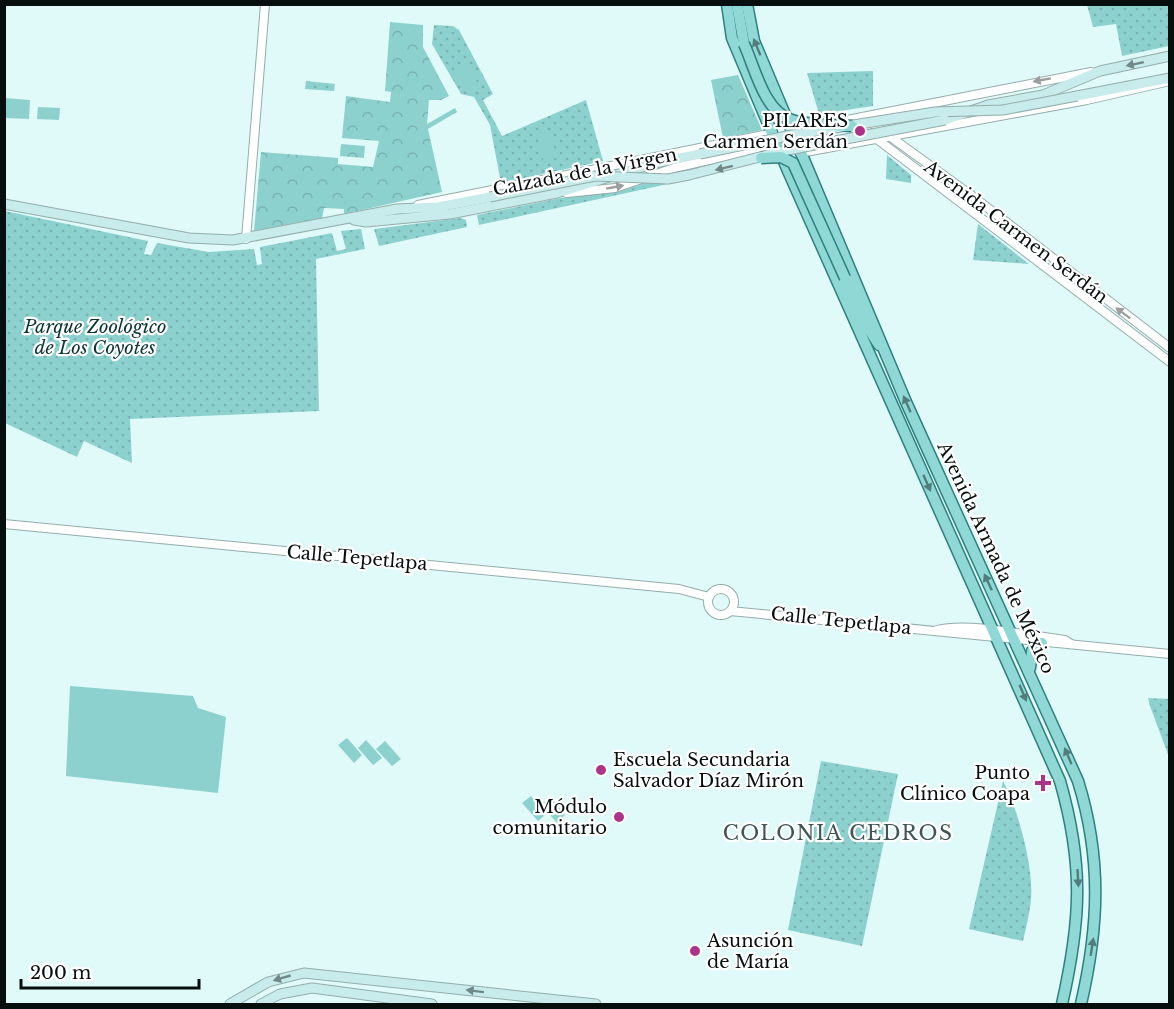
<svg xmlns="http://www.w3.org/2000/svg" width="1174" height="1009" viewBox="0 0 1174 1009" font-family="'Libre Baskerville',serif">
<defs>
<pattern id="grass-dots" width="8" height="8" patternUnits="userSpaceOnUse" patternTransform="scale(1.5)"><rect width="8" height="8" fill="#8dd1ce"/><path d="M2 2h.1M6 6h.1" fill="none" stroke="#78b2b0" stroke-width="1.8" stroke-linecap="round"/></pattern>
<pattern id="forest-crowns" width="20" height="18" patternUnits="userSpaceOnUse" patternTransform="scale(1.5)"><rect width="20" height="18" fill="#8dd1ce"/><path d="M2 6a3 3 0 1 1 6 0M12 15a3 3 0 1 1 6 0" fill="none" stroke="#78b2b0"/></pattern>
</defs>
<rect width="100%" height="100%" fill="#e0faf9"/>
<g fill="url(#grass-dots)">
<path d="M1087,5H1169V46L1122,56L1116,24L1093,27Z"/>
<path d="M434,25L453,26L459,30L493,94L483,100L502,136L586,100L603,161L501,183L490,125L474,97L461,94L432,44Z"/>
<path d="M873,71V106L819,114L807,73Z"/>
<path d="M306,81L335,84L334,91L305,89Z"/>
<path d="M887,155L911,175V183L886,179Z"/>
<path d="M713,166L714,174L479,225L477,215L561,198L621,191L673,174Z"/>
<path d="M5,211L148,241L144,254L151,255L157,243L209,252L254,249L257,265L262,264L260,247L332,233L337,251L346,249L341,231L361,229L365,249L316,259L319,411L130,419L132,463L84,441L77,457L5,423Z"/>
<path d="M461,218L466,220L467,227L379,246L374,229Z"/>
<path d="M978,224L1029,264L973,260Z"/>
<path d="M1148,698L1169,699V757L1150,706Z"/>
<path d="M821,761L898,774L862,946L788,930Z"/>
<path d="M1003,781C1018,808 1034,869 1031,899C1030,913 1026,927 1023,941L969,929Z"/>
</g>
<g fill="url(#forest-crowns)">
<path d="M390,22L423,25V47L449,96L441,100H429L427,124L455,108L457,112L428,129L442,192L344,214V209L324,208L322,218L254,231L261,152L338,158V164L373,167L379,141L342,138L346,96L390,102L391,92L385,91Z"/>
<path d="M738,75L762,130L723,138L711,80Z"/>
<path d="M341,144L365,146L364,158L340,156Z"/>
</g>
<g fill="#8dd1ce">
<path d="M466,63L480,87L467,94L454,69Z"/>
<path d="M5,98L30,100L29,119L5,118Z"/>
<path d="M38,107L60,108L59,120L37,119Z"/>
<path d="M551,132L556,158L543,160L538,135Z"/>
<path d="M70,686L193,696L198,708L226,717L218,793L66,776Z"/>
<path d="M347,738L362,755L354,763L338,745Z"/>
<path d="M366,740L382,758L373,765L358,748Z"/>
<path d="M385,741L401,759L392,766L376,749Z"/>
<path d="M531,796L546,814L538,821L522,803Z"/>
<path d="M550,797L565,815L557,823L541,805Z"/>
</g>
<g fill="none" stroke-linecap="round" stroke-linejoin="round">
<defs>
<g id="tertiary">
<path d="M863,117L971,195L1170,348"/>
<path d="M837,122L1091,72"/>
<path d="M877,139L1170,362"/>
<path d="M800,153L1087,100L1170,81"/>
<path d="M567,193L615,188L674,168L777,145"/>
<path d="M418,205L773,133"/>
<path d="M246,239L265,4"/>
<path d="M4,524L679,589L709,597"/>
<circle cx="721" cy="602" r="13"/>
<path d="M730,611L1170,654"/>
<path d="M937,630C970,622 1030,636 1065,640L1071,644"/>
</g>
<g id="secondary">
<path d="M1077,96L1170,78"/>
<path d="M945,120L988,105L1043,95L1100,71L1170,56"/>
<path d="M4,204L189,238L233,240L397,209L438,207L490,197"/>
<path d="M354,220L366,222L450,214L557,193L655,163L700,154"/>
<path d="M230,1004L268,982L304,973L596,1004"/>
<path d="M261,1004L280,994L312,988L432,1004"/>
</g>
<g id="primary">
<path d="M727,4L732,38L788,171L1060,781C1084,865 1081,920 1062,1004"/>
<path d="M737,4L744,44"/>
<path d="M747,4L754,41L906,402L1078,781C1102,859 1099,926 1081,1004"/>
<path d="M845,278L863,320L879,345"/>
<path d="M1030,668L1032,651L1042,643"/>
</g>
</defs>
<use href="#tertiary" stroke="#94adab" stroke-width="10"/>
<use href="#secondary" stroke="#94adab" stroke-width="11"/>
<use href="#primary" stroke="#2e807e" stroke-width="13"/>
<use href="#tertiary" stroke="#fff" stroke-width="8"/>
<use href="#secondary" stroke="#c7eceb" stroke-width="9"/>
<use href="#primary" stroke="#8fd8d6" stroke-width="10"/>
<defs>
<g id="secondary-bridge">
<path d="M700,154L797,134L935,112L1003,110L1077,96"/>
<path d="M490,197L595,176L668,179L689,175L783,151L945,120"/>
</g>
<g id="primary-bridge">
<path d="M744,44C755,68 764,112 792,120C810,126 833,124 852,126"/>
<path d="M761,158L781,157L793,163L845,278"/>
</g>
</defs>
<use href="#secondary-bridge" stroke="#94adab" stroke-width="11" stroke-linecap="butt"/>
<use href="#primary-bridge" stroke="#2e807e" stroke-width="13" stroke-linecap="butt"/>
<use href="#secondary-bridge" stroke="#c7eceb" stroke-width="9"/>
<use href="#primary-bridge" stroke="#8fd8d6" stroke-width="10"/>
</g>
<defs><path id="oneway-solid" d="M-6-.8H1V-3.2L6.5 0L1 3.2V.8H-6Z" transform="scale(1.5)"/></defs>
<g fill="#517d7c">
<use href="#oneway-solid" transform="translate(757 47) rotate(-112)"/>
<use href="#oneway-solid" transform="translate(907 404) rotate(-114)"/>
<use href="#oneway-solid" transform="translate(927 483) rotate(66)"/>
<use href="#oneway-solid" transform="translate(988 582) rotate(-115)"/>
<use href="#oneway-solid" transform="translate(1023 693) rotate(67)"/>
<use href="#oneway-solid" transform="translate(1068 756) rotate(-113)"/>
<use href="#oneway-solid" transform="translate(1078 878) rotate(87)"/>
<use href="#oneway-solid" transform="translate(1092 947) rotate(-81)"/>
</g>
<g fill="#708888">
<use href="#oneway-solid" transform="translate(1135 64) rotate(168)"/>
<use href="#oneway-solid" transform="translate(724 168) rotate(166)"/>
<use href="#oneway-solid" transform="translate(282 978) rotate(164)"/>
<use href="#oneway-solid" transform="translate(475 991) rotate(-173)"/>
</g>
<g fill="#9b9f9f">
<use href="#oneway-solid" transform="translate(1042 80) rotate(170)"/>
<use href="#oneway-solid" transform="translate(615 187) rotate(-10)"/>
<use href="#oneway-solid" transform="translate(1123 313) rotate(-143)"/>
</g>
<g fill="#ac3388" stroke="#fff" stroke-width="2">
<circle cx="860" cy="131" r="6"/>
<circle cx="601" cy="770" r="6"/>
<path d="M1040 774h6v6h6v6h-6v6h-6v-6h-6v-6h6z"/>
<circle cx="619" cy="817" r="6"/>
<circle cx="695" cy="951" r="6"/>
</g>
<g text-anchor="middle" stroke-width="4.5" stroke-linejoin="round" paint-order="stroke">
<g font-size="18" fill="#060e0e" stroke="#fff" text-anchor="end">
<text x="848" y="127">PILARES<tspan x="848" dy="21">Carmen Serdán</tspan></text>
<text x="613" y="766" text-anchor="start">Escuela Secundaria<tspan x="613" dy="21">Salvador Díaz Mirón</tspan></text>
<text x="1030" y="779">Punto<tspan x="1030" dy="21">Clínico Coapa</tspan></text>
<text x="607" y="813">Módulo<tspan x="607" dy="21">comunitario</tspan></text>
<text x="707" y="947" text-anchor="start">Asunción<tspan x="707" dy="21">de María</tspan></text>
</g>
<g font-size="18" fill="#060e0e" stroke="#fff">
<text transform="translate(585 172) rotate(-11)" y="6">Calzada de la Virgen</text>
<text transform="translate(1016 232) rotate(37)" y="6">Avenida Carmen Serdán</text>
<text transform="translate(357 558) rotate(5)" y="6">Calle Tepetlapa</text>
<text transform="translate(996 558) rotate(65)" y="6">Avenida Armada de México</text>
<text transform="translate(841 621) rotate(6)" y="6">Calle Tepetlapa</text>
</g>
<g font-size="18" font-style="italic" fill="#0b3635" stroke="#fff">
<text x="95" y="333">Parque Zoológico<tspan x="95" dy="21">de Los Coyotes</tspan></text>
</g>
<g font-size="20" letter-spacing="1.5" fill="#3f5554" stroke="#fff">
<text x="838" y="840">COLONIA CEDROS</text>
</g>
</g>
<rect width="1174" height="1009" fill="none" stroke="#060e0e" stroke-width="12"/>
<path d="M21 979v9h178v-9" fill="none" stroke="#060e0e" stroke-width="3"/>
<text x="30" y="979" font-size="18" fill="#060e0e" stroke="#ffffff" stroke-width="4.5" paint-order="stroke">200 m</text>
</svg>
